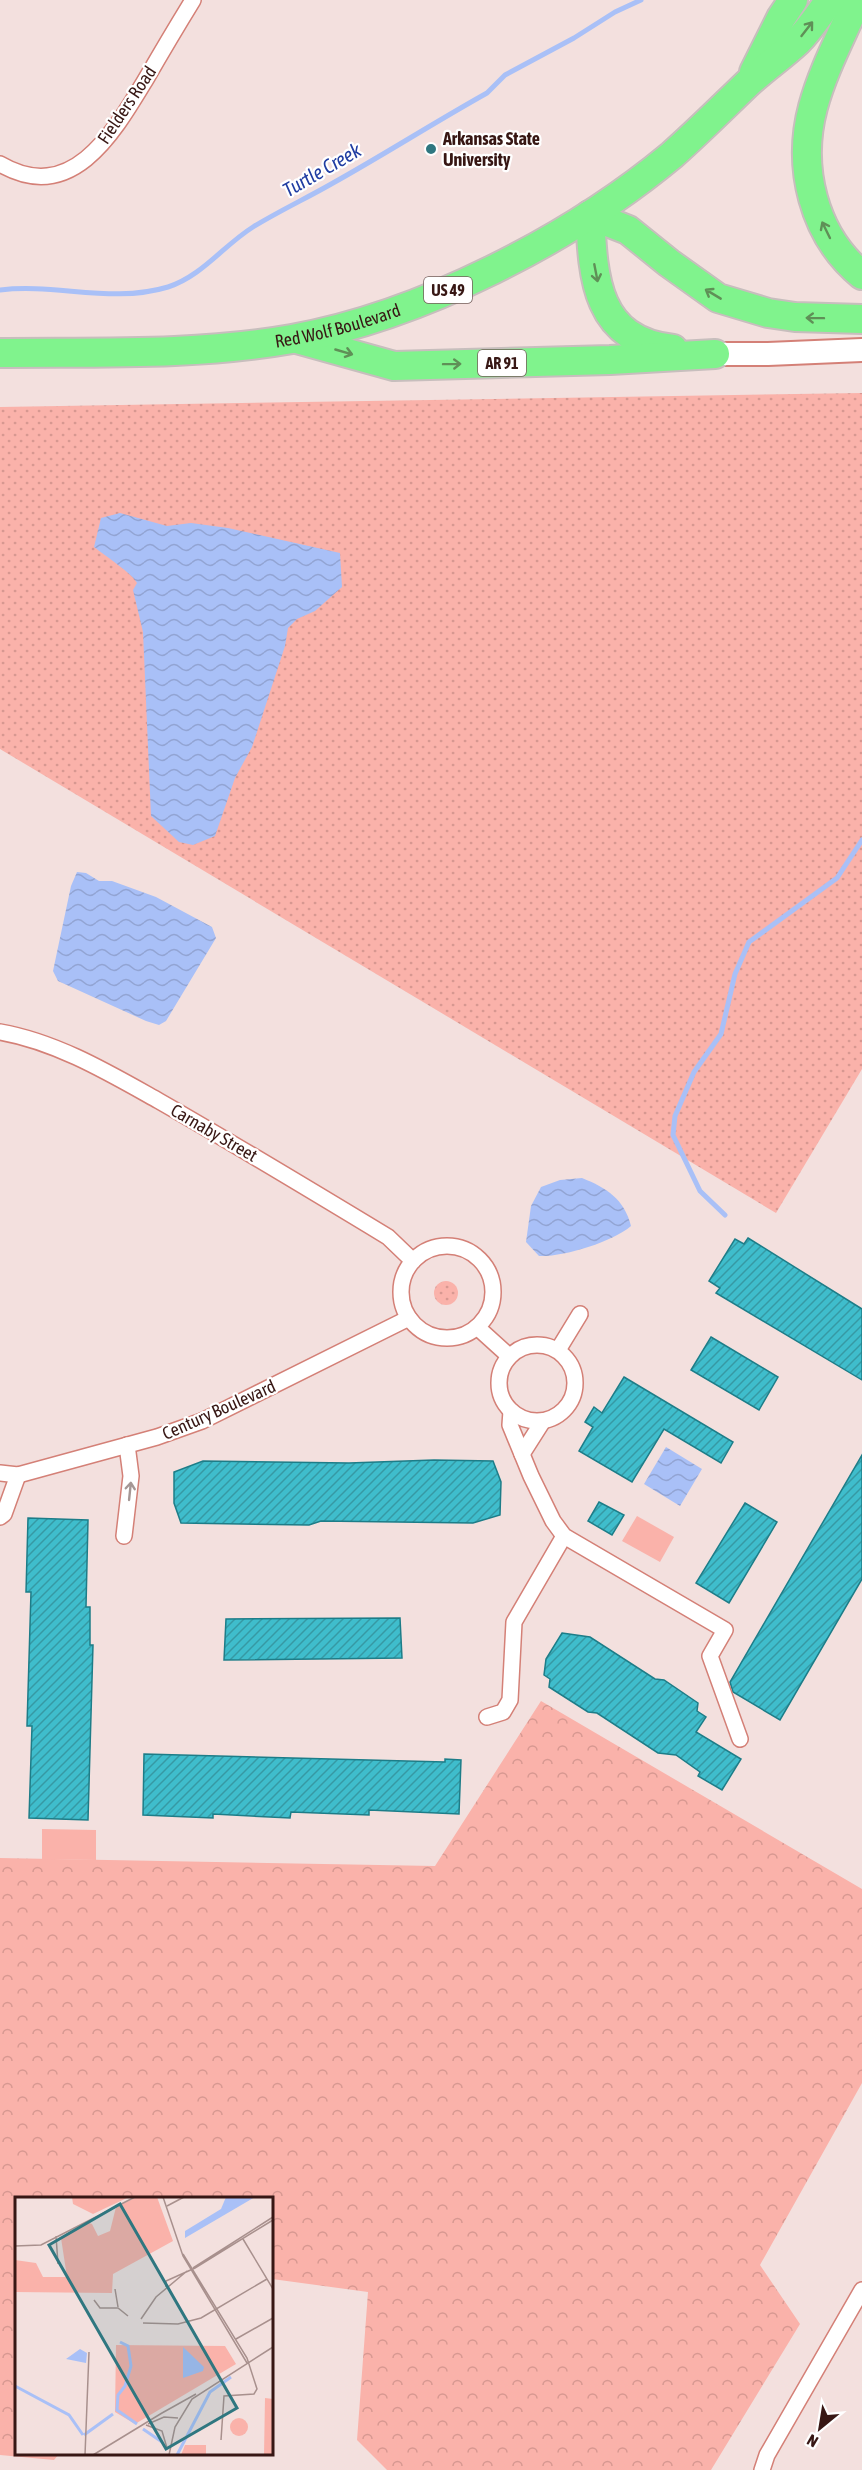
<svg xmlns="http://www.w3.org/2000/svg" width="862" height="2470" viewBox="0 0 862 2470" font-family="'Asap Condensed',sans-serif">
<defs>
<pattern id="grass-dots" width="8" height="8" patternUnits="userSpaceOnUse" patternTransform="scale(1.5)"><rect width="8" height="8" fill="#fab2aa"/><path d="M2 2h.1M6 6h.1" fill="none" stroke="#d79891" stroke-width="1.8" stroke-linecap="round"/></pattern>
<pattern id="forest-crowns" width="20" height="18" patternUnits="userSpaceOnUse" patternTransform="scale(1.5)"><rect width="20" height="18" fill="#fab2aa"/><path d="M2 6a3 3 0 1 1 6 0M12 15a3 3 0 1 1 6 0" fill="none" stroke="#d79891"/></pattern>
<pattern id="water-waves" width="16" height="10" patternUnits="userSpaceOnUse" patternTransform="scale(1.5)"><rect width="16" height="10" fill="#a9c0f7"/><path d="M0 5q4-4 8 0t8 0" fill="none" stroke="#92a4d3"/></pattern>
<pattern id="building-hatch" width="6" height="6" patternUnits="userSpaceOnUse" patternTransform="scale(1.5)"><rect width="6" height="6" fill="#3fbdcc"/><path d="M-1 1l2-2M0 6l6-6M5 7l2-2" fill="none" stroke="#3699a4"/></pattern>
</defs>
<rect width="100%" height="100%" fill="#f3e0de"/>
<g fill="url(#grass-dots)">
<path d="M862,393V1069L776,1213L0,749V407Z"/>
<circle cx="446" cy="1293" r="12"/>
</g>
<path fill="url(#forest-crowns)" d="M541,1701L862,1889V2083L760,2265L800,2324L711,2470H387L357,2440L368,2292L272,2279V2198H16V2454H59L54,2460L0,2455V1858L435,1866Z"/>
<g fill="#fab2aa">
<path d="M637,1516L674,1537L660,1562L622,1541Z"/>
<path d="M42,1829L96,1830V1860L42,1859Z"/>
</g>
<g fill="url(#water-waves)">
<path d="M120,513L167,526L191,523L228,528L340,553L342,587L315,611L297,619L288,628L285,646L252,747L235,778L215,836L193,845L179,842L151,816L143,632L133,590L137,583C133,574 104,555 94,547L101,518Z"/>
<path d="M77,872L86,873L99,881H112L156,897L212,927L216,938L166,1021L159,1025L146,1021L58,981L53,971L71,886Z"/>
<path d="M582,1178C607,1188 624,1199 631,1226C612,1242 564,1257 539,1256L526,1242L531,1206L541,1187L560,1180Z"/>
<path d="M666,1447L702,1469L680,1506L644,1484Z"/>
</g>
<g fill="none" stroke-linecap="round" stroke-linejoin="round">
<g stroke="#a9c0f7" stroke-width="5">
<path d="M0,290C56,283 112,304 168,287C202,276 224,245 253,227C279,211 307,198 333,183C385,154 435,122 487,93L505,75L574,38L615,12L641,0"/>
<path d="M725,1215L700,1191L673,1135L675,1116L694,1072L721,1034L735,974L749,942L837,878L862,840"/>
</g>
</g>
<g fill="url(#building-hatch)" stroke="#1d7d88" stroke-width="1.5">
<path d="M748,1238L862,1309V1380L716,1293L720,1288L709,1281L735,1239L744,1244Z"/>
<path d="M711,1337L778,1377L759,1410L691,1370Z"/>
<path d="M624,1377L733,1442L721,1463L664,1429L632,1482L579,1451L593,1427L585,1422L594,1407L602,1413Z"/>
<path d="M862,1455V1579L780,1720L733,1692L730,1682Z"/>
<path d="M434,1460L493,1461L501,1482L500,1515L473,1523L321,1521L309,1525L181,1523L174,1503V1472L203,1461L349,1463Z"/>
<path d="M599,1502L624,1515L612,1535L588,1521Z"/>
<path d="M745,1503L777,1522L729,1603L696,1583Z"/>
<path d="M28,1518L88,1520L86,1607H90V1645H93L88,1820L29,1818L32,1726H27L31,1592H26Z"/>
<path d="M400,1618L402,1658L224,1660L226,1619Z"/>
<path d="M562,1633L590,1637L655,1679L664,1680L698,1703L697,1711L706,1717L696,1732L741,1759L722,1790L698,1776L700,1772L676,1755L658,1753L597,1713L588,1712L549,1687L550,1679L544,1675L546,1659Z"/>
<path d="M144,1754L445,1762V1759L461,1760L459,1814L369,1810V1815L291,1812L290,1818L213,1814V1818L143,1815Z"/>
</g>
<g fill="none" stroke-linecap="round" stroke-linejoin="round">
<defs>
<g id="street">
<path d="M0,164C72,206 114,132 146,79C161,53 177,26 193,0"/>
<path d="M0,1032C57,1042 109,1073 159,1101C236,1145 312,1191 388,1237L413,1261"/>
<circle cx="447" cy="1292" r="46"/>
<path d="M477,1327L509,1356"/>
<circle cx="537" cy="1383" r="38"/>
<path d="M558,1350L580,1314"/>
<path d="M511,1411L510,1425L531,1476L553,1521L564,1536L725,1630L710,1656L740,1739"/>
<path d="M522,1454L543,1421"/>
<path d="M0,1473L18,1475L157,1437L202,1421L409,1318"/>
<path d="M0,1517L4,1514L18,1475"/>
<path d="M124,1536L131,1476L127,1445"/>
<path d="M487,1717L503,1712L510,1700L514,1622L564,1536"/>
<path d="M762,2470L767,2455L862,2290"/>
</g>
<path id="secondary" d="M715,354H768L862,350"/>
<g id="highway">
<path d="M857,0C842,35 823,70 813,107C797,167 813,235 862,275"/>
<path d="M754,72L781,18L793,0"/>
<path d="M590,215L628,230L669,263L718,298L768,313L795,317L862,319"/>
<path d="M590,215C593,279 596,340 673,349"/>
<path d="M297,339L394,366L610,360L715,354"/>
<path id="s1" d="M0,353C97,352 196,356 292,339C421,316 571,239 672,155C698,132 722,108 747,84C763,69 782,56 798,41C810,29 820,13 830,0"/>
</g>
</defs>
<use href="#street" stroke="#d48077" stroke-width="18"/>
<use href="#secondary" stroke="#d48077" stroke-width="26"/>
<use href="#highway" stroke="#c7bebd" stroke-width="32"/>
<use href="#street" stroke="#fff" stroke-width="15"/>
<use href="#secondary" stroke="#fff" stroke-width="22"/>
<use href="#highway" stroke="#80f38d" stroke-width="28"/>
</g>
<defs><path id="oneway-shaft" d="M-6 0H5M1.5-3L5.5 0L1.5 3" fill="none" stroke-width="1.6" stroke-linecap="round" stroke-linejoin="round" transform="scale(1.5)"/></defs>
<g stroke="#5f9057">
<use href="#oneway-shaft" transform="translate(807 29) rotate(-52)"/>
<use href="#oneway-shaft" transform="translate(826 230) rotate(-116)"/>
<use href="#oneway-shaft" transform="translate(596 273) rotate(79)"/>
<use href="#oneway-shaft" transform="translate(713 294) rotate(-149)"/>
<use href="#oneway-shaft" transform="translate(815 318) rotate(-179)"/>
<use href="#oneway-shaft" transform="translate(344 352) rotate(16)"/>
<use href="#oneway-shaft" transform="translate(452 364) rotate(-1)"/>
</g>
<use stroke="#a59795" href="#oneway-shaft" transform="translate(130 1491) rotate(-84)"/>
<circle fill="#2f7780" stroke="#fff" stroke-width="2" cx="431" cy="149" r="6"/>
<g text-anchor="middle" stroke-width="4.5" stroke-linejoin="round" paint-order="stroke">
<g fill="#fff" stroke="#735d5a" stroke-width="1.5">
<rect x="424" y="277" width="48" height="26" rx="4.5"/>
<rect x="478" y="350" width="48" height="26" rx="4.5"/>
</g>
<g font-size="16" font-weight="bold" fill="#371714">
<text x="448" y="296">US 49</text>
<text x="502" y="369">AR 91</text>
</g>
<g font-size="18" fill="#371714" stroke="#fff">
<text transform="translate(127 105) rotate(-56)" y="6">Fielders Road</text>
<text dy="6" stroke="none"><textPath href="#s1" startOffset="340">Red Wolf Boulevard</textPath></text>
<text transform="translate(214 1133) rotate(30)" y="6">Carnaby Street</text>
<text transform="translate(219 1410) rotate(-24)" y="6">Century Boulevard</text>
</g>
<g font-size="18" font-weight="bold" fill="#371714" stroke="#fff" text-anchor="start">
<text x="443" y="145">Arkansas State<tspan x="443" dy="21">University</tspan></text>
</g>
<g font-size="20" font-style="italic" fill="#203da2" stroke="#fff">
<text transform="translate(322 170) rotate(-30)" y="7">Turtle Creek</text>
</g>
</g>
<g transform="translate(15 2197)">
<rect width="258" height="258" fill="#f3e0de"/>
<path d="M101,148L210,149L221,167L120,227L100,215ZM170,248H191V258H166Z" fill="#fab2aa"/>
<path d="M57,0H114L78,17L58,7ZM122,0H142L158,44L98,77L97,96L0,95V63L21,66L28,80H52L46,41L72,25L77,27L83,39L95,34L101,10ZM250,201L258,202V258H249Z" fill="#fab2aa"/>
<path d="M215 230a9 9 0 1 1 18 0a9 9 0 1 1-18 0Z" fill="#fab2aa"/>
<path d="M211,0H240L170,41V34L206,12ZM168,150L189,170L188,174L168,181ZM65,152L72,156L71,166L51,162Z" fill="#a9c0f7"/>
<path fill="none" stroke="#a9c0f7" stroke-width="3" d="M105,145L113,149L116,169L110,189L103,198L102,213L122,227M0,189L54,218L68,238M128,232L147,245M69,238L98,217M162,258L195,195L216,180"/>
<path fill="none" stroke="#a8908d" stroke-width="1.5" d="M148,0L168,59L232,166M152,9L169,0M41,39L43,67M228,42L258,92M0,49L26,48L120,0M168,57L232,161L242,192L239,197L209,199L206,243M178,71L258,20M151,90V84L180,71L258,23M100,92L103,110M79,103L85,111H103L113,119M126,122L141,100L172,74M128,126L163,127L186,121L252,82M221,142L258,121M147,216L181,197M133,227L149,220L163,221M131,228L147,234L152,251M70,258L74,155M78,258L147,216M154,258L160,230L177,202L258,150"/>
<path fill="#2f7780" fill-opacity="0.15" stroke="#2f7780" stroke-width="3" d="M105,7L222,211L151,252L34,48Z"/>
<rect width="258" height="258" fill="none" stroke="#371714" stroke-width="3"/>
</g>
<g transform="translate(820 2428) rotate(210)" stroke="#ffffff" stroke-width="4.5" paint-order="stroke">
<path d="M0-4.5L10 22L0 15L-10 22Z" fill="#371714"/>
<text y="-9" font-size="16" font-weight="bold" text-anchor="middle" fill="#371714">N</text>
</g>
</svg>
